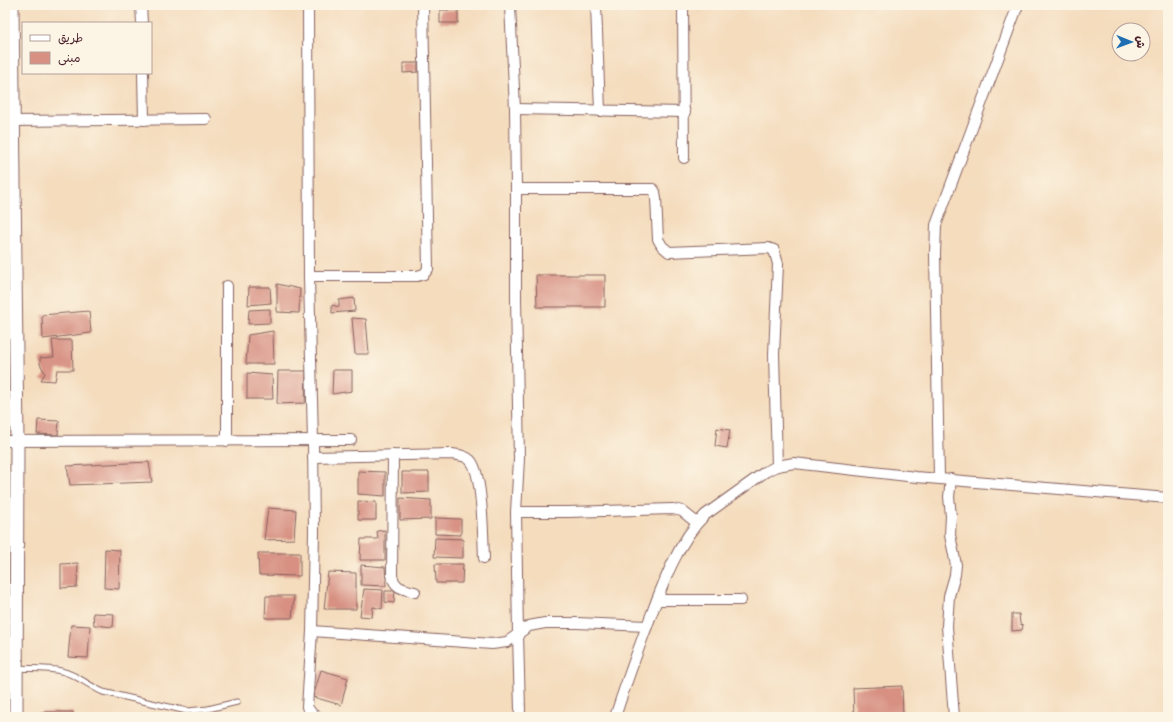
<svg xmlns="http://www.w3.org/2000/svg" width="1173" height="722" viewBox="0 0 1173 722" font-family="'Shantell Sans','Playpen Sans Arabic',sans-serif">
<rect width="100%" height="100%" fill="#fcf5e5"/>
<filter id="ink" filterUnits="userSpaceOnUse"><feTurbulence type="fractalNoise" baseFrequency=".025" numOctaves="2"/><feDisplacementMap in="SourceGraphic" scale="8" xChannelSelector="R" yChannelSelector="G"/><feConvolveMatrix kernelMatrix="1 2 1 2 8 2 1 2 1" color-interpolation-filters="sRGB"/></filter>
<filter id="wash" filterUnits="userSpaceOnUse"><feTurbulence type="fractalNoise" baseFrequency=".012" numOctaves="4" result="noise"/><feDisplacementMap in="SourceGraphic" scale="16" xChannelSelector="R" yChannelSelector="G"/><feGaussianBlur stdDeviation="0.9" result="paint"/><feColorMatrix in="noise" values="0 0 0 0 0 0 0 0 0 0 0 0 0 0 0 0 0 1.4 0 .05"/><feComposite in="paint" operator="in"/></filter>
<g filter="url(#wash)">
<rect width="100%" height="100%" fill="#f4dcbd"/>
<g id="blocks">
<g fill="#d79082">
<rect x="440" y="10" width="18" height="13"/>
<path d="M403,63H418V72L403,73Z"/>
<path d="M536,275H605V307H537Z"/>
<path d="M277,284L300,289L299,313L277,312Z"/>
<path d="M249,287H270L271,303L248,305Z"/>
<path d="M354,298L355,311L332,313V305L339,307V300Z"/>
<path d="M5,309H8L6,359H5Z"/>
<path d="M270,309V323L248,324L249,310Z"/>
<path d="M89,311L91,333L43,339L42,315Z"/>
<path d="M352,318L366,319L369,354H355Z"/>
<path d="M273,331L274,364H246L248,335Z"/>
<path d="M52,340H72L73,370H57L55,381L41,380L45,373L40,364V358L54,357Z"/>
<path d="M333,370H352V391L332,394Z"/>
<path d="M278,371H306L305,403L277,404Z"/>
<path d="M247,373L272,375L273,399H247Z"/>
<path d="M38,420L59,421L58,435L37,434Z"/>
<path d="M717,428L730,430L727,448L715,446Z"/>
<path d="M149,462L152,482L70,485L67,466Z"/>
<path d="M358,471L385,472V496L358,494Z"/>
<path d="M402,472H429V492L402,493Z"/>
<path d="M400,498L431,500V519L400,520Z"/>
<path d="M358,501L376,502V520H358Z"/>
<path d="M268,508L296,510L294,539L264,540Z"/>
<path d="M435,518L461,519V535L435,534Z"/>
<path d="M385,530V560H360L361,539H378L377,531Z"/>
<path d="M435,538L463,539V558L434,557Z"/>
<path d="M105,549L120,550L119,589L104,588Z"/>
<path d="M258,553H300V576L259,575Z"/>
<path d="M78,563L77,587L61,588V564Z"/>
<path d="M435,564H463L462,583H436Z"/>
<path d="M361,565L385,567L386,586L361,585Z"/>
<path d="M328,572L356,573V609H324Z"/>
<path d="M364,589L383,590L382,609L373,607L372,617L360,616Z"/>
<path d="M385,591H395L394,603L385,602Z"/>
<path d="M266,596H294L292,618H265Z"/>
<path d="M93,613L114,614L113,627L94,625Z"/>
<path d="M1012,614H1019L1020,624L1023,625L1022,630L1012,631Z"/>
<path d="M71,625L90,626L88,658L68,657Z"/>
<path d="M321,670L348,678L341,705L313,697Z"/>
<path d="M902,686L903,717H854L853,688Z"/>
<path d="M41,712H73V717H42Z"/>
</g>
</g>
</g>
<g filter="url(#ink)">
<use href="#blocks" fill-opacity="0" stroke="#86615e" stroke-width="1"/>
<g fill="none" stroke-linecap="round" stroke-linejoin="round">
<defs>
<path id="service" d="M17,668C31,669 47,668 61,671C76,674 89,686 103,692L187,711L208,709L237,702"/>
<g id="minor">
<path d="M141,5L142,23"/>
<path d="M308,5L309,276L313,441L314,532L312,631L307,707L313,715L319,717"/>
<path d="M510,5L515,109L516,189H653L655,192L656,198L658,239L662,246L669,252L768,248L774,250L778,264L774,354L777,466"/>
<path d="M596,5L600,111"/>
<path d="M683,5L684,158"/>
<path d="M143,73L144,120"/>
<path d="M515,109L685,112"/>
<path d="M14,121L206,119"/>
<path d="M309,276H417L424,274L428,269L423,5"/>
<path d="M227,286V441"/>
<path d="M5,441L351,440"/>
<path d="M393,455L392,575C394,588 403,589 415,592"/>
<path d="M313,457L452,454C458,455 465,455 470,460C483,472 483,539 484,558"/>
<path d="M939,478L935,254L936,225L1018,5"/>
<path d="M951,479L949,497L951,516L950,535L956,565L955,575L949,596L947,626L954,717"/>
<path d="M516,512H568L673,509L682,511L697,523"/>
<path d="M5,535H16"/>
<path d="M657,600H741"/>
<path d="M312,631L492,644L507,642L518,634L516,512L519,459L516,299V189"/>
<path d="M519,717L520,710L518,634L529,626L545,623H577L647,626"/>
<path d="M615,717C624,689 634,661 644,634C659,595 675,544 705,515L765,472L777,466L794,463L916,477L1168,498"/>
</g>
<path id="tertiary" d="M12,5L17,442L16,717"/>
</defs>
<use href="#service" stroke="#86615e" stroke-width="7"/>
<use href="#minor" stroke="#86615e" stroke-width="12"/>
<use href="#tertiary" stroke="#86615e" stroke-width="15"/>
<use href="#service" stroke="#fff" stroke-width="5"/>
<use href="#minor" stroke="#fff" stroke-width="10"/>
<use href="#tertiary" stroke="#fff" stroke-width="13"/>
</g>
</g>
<rect width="1173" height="722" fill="none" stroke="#fcf5e5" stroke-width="20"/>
<rect x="22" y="22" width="130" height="52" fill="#fcf5e5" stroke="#b59f9b"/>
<rect x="30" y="35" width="20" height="6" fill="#ffffff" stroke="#b59f9b"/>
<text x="58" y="42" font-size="12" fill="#4a1f2b">طريق</text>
<rect x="30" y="52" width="20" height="12" fill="#d79082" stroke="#b59f9b"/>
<text x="58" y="62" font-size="12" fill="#4a1f2b">مبنى</text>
<g transform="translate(1131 42) rotate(91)"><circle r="19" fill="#fcf5e5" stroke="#b59f9b"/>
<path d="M0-3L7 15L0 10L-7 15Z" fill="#1f6fb2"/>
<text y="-6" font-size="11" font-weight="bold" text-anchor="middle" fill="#4a1f2b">ش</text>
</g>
</svg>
